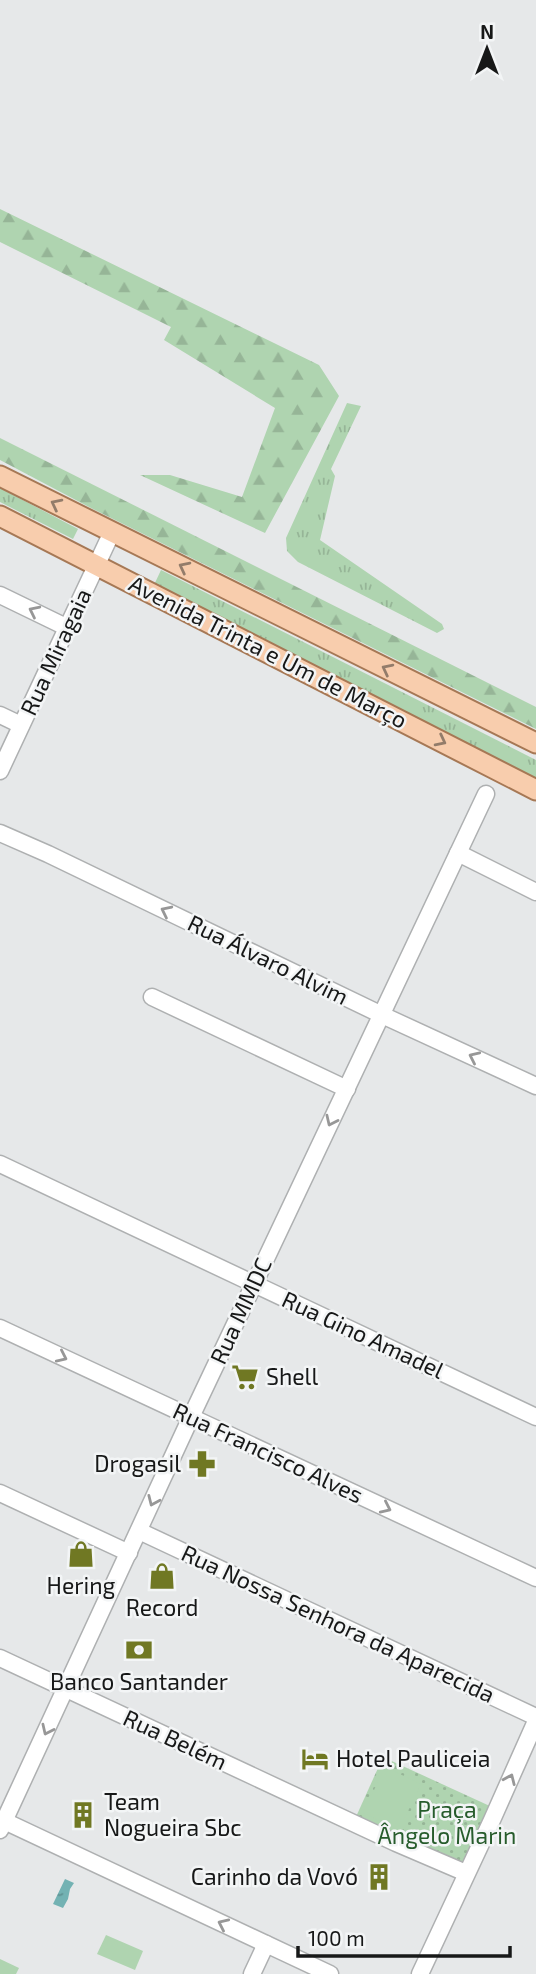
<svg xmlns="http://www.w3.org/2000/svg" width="536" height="1974" viewBox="0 0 536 1974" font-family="'Exo 2',sans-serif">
<defs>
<pattern id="grass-tufts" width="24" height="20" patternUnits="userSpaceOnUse" patternTransform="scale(1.75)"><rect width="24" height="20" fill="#afd4b0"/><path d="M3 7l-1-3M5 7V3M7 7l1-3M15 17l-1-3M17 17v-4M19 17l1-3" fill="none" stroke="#96b597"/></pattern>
<pattern id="forest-firs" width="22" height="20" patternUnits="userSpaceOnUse" patternTransform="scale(1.75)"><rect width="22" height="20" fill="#afd4b0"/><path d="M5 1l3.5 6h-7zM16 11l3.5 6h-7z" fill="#96b597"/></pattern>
<pattern id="park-dots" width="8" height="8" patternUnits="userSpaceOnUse" patternTransform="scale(1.75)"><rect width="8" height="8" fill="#afd4b0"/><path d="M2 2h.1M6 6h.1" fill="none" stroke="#96b597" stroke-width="1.8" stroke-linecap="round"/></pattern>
<pattern id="water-ripples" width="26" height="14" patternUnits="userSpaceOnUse" patternTransform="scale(1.75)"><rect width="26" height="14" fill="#73b2b3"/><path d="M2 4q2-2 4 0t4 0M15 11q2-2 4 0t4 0" fill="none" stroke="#5d9091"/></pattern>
</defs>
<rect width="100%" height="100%" fill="#e6e8e9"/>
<g fill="url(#grass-tufts)">
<path d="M347,403L361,406L331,469L335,476L320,540L442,624L444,629L437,633L298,562L287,551L286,538Z"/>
<path d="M0,488L78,529L73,539L0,502Z"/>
<path d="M161,570L536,760V778L154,585Z"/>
</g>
<g fill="url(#forest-firs)">
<path d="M0,209L319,365L339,396L265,533L140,475H170L242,497L275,408L164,340L171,327L0,242Z"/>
<path d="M0,438L536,707V729L91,508L0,460Z"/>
</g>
<path fill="url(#park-dots)" d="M383,1757L492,1807L464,1868L355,1819Z"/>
<g fill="#afd4b0">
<path d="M385,1767L421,1784L399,1830L363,1813Z"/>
<path d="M106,1935L143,1951L135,1970L97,1954Z"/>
<path d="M0,1959L19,1968L16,1974H0Z"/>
</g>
<path fill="url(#water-ripples)" d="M65,1879L74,1883L70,1889L68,1899L63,1908L53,1904Z"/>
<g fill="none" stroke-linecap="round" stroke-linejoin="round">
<defs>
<g id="minor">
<path d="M0,595L68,628"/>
<path d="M0,715L21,725"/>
<path d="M0,771L112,532"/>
<path d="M0,833L48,854L382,1015L536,1086"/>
<path d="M458,853L536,892"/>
<path d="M152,997L347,1089"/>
<path d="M0,1164L536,1417"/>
<path d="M0,1328L536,1578"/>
<path d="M0,1493L129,1553"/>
<path d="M139,1531L536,1717"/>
<path d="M0,1658L396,1843L466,1873"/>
<path d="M0,1819L330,1974"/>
<path d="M0,1830L191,1417L486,794"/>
<path d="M252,1974L266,1944"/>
<path d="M420,1974L492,1820L536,1721"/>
</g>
<g id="major">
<path d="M0,476L536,743"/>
<path d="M0,516L536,790"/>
</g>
</defs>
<use href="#minor" stroke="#aeb0b1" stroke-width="19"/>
<use href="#major" stroke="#a67855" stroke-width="23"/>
<use href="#minor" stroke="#fff" stroke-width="16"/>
<use href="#major" stroke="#f8cdad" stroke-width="19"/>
</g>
<defs><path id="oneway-chevron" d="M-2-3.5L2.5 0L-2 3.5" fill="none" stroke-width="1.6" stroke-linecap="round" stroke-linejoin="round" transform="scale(1.75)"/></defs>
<g stroke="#937c6a">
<use href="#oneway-chevron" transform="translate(56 504) rotate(-153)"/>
<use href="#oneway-chevron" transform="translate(184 567) rotate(-153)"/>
<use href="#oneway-chevron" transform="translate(387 669) rotate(-153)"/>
<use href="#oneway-chevron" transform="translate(441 741) rotate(27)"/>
</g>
<g stroke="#979797">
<use href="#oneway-chevron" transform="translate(34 611) rotate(-154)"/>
<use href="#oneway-chevron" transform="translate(166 911) rotate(-154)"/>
<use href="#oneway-chevron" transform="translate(474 1057) rotate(-155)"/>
<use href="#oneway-chevron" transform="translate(331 1121) rotate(115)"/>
<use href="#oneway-chevron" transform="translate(62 1357) rotate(25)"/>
<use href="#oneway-chevron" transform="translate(153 1501) rotate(114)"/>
<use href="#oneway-chevron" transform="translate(386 1508) rotate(25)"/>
<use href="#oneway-chevron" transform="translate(47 1730) rotate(115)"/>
<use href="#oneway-chevron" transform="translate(510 1779) rotate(-66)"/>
<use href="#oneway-chevron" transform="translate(223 1924) rotate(-155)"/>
</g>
<defs>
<symbol id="supermarket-bare" viewBox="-9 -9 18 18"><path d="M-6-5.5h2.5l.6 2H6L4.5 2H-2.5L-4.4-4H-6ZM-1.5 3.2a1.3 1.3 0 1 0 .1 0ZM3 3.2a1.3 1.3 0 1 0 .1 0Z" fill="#707823" stroke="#f3f5f6" stroke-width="2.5" paint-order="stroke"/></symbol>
<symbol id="pharmacy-bare" viewBox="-9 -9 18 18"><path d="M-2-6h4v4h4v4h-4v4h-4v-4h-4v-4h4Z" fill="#707823" stroke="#f3f5f6" stroke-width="2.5" paint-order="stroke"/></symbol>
<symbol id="shop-bare" viewBox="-9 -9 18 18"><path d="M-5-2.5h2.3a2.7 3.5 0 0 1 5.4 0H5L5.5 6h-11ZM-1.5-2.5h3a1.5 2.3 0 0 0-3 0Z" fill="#707823" stroke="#f3f5f6" stroke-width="2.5" paint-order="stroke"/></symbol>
<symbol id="bank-bare" viewBox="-9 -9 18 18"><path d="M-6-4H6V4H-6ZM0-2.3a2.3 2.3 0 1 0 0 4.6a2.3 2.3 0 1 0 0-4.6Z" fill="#707823" stroke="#f3f5f6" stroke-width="2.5" paint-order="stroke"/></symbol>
<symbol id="hotel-bare" viewBox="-9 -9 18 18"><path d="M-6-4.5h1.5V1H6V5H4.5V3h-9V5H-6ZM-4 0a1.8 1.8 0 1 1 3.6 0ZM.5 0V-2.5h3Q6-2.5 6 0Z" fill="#707823" stroke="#f3f5f6" stroke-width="2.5" paint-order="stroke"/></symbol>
<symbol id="building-bare" viewBox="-9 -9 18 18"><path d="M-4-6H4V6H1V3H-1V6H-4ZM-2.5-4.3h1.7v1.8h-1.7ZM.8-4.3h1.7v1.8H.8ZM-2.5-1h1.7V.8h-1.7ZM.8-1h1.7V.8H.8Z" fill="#707823" stroke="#f3f5f6" stroke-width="2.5" paint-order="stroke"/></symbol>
</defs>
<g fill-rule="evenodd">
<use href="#supermarket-bare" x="226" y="1358" width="38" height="38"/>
<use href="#pharmacy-bare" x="183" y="1445" width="38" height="38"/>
<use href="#shop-bare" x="62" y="1535" width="38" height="38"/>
<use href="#shop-bare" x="143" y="1557" width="38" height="38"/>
<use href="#bank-bare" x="120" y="1631" width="38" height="38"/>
<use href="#hotel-bare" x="296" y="1740" width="38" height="38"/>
<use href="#building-bare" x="64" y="1796" width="38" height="38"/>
<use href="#building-bare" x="360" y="1858" width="38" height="38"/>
</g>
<g text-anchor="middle" stroke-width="5" stroke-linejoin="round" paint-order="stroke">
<g font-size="23" fill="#171818" stroke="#f3f5f6">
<text transform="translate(56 652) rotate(-65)" y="8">Rua Miragaia</text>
<text transform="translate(268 652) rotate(27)" y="8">Avenida Trinta e Um de Março</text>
<text transform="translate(268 960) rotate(26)" y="8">Rua Álvaro Alvim</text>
<text transform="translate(241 1311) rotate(-65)" y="8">Rua MMDC</text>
<text transform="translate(363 1335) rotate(25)" y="8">Rua Gino Amadel</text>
<text transform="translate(268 1453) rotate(25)" y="8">Rua Francisco Alves</text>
<text transform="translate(338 1624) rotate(25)" y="8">Rua Nossa Senhora da Aparecida</text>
<text transform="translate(175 1740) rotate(25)" y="8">Rua Belém</text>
</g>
<g font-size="23" fill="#171818" stroke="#f3f5f6" text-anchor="start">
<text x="266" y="1385">Shell</text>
<text x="181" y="1472" text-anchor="end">Drogasil</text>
<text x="81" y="1594" text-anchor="middle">Hering</text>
<text x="162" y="1616" text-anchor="middle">Record</text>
<text x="139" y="1690" text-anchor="middle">Banco Santander</text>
<text x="336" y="1767">Hotel Pauliceia</text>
<text x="104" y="1810">Team<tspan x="104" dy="26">Nogueira Sbc</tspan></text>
<text x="358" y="1885" text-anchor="end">Carinho da Vovó</text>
</g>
<g font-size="23" fill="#275c2c" stroke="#f3f5f6">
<text x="447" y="1818">Praça<tspan x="447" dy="26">Ângelo Marin</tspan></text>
</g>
</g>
<g transform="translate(487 49)" stroke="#f3f5f6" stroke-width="5" paint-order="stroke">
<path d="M0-5L12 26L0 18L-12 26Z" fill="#171818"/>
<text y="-10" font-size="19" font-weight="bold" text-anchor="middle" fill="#171818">N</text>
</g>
<path d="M298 1946v10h212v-10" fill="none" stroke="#171818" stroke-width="3.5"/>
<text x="308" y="1946" font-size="21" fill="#171818" stroke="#f3f5f6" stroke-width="5" paint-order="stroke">100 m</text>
</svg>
